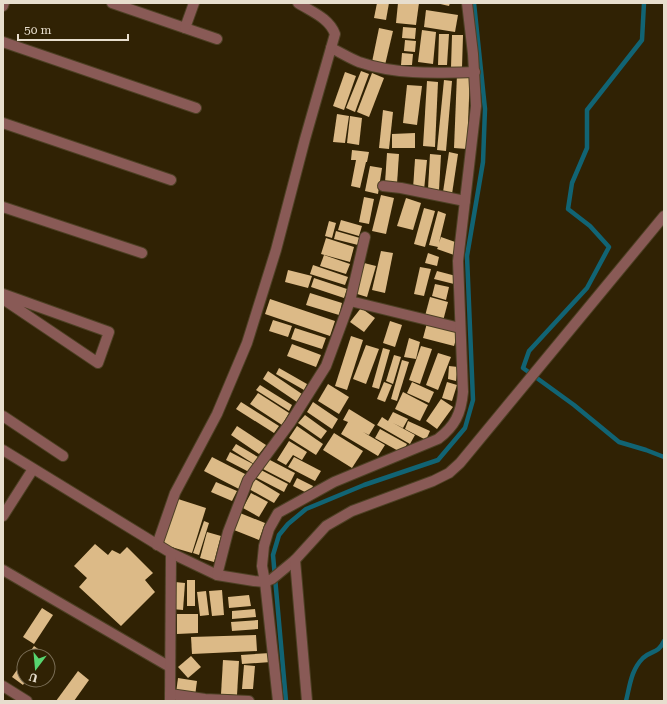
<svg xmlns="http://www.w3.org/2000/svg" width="667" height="704" viewBox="0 0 667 704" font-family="'Roboto Serif',serif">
<rect width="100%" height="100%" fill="#302204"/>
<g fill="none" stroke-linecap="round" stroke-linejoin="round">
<g stroke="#116474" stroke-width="4.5">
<path d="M644,3L642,40L587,110V148L572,183L568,209L590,226L609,247L587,288L529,351L523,368L574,405L619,442L646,450L664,457"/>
<path d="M286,701L273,555L279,535L288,524L306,509L364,485L438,460L465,428L473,400L467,256L483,162L485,109L474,3"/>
<path d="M626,701C630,685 631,670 643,658C652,650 658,654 664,641"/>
</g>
</g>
<g fill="#dcba87">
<path d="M377,3H389L386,20L374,18Z"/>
<path d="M398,3H419L416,25L396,23Z"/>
<path d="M436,3H450L449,6Z"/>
<path d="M426,10L458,15L455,32L424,27Z"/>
<path d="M403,27L416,28L415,39L402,38Z"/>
<path d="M379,28L393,31L385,65L372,62Z"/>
<path d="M422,30L436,32L433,64L418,62Z"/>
<path d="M439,34H449L447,65H438Z"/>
<path d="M452,35H463L462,67H451Z"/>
<path d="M405,40L416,41L415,52L404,51Z"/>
<path d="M402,53L413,54L412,65H401Z"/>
<path d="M361,71L369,74L355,112L346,108Z"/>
<path d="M345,72L356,76L344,110L333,106Z"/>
<path d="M372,73L384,78L369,117L357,112Z"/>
<path d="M457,74H470L467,149L454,148Z"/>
<path d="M444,80L452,81L446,151L437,150Z"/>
<path d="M427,81L438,82L435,147L423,146Z"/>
<path d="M407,85L422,86L417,125L403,123Z"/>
<path d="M383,110L393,112L389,149L379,148Z"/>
<path d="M337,114L349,116L345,143L333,142Z"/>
<path d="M350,116L362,118L359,145L347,143Z"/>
<path d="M415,133V148H392V134Z"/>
<path d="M352,150L369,152L367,162H366L360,188L351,186L356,160H351Z"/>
<path d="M449,152L458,154L452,194L443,192Z"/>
<path d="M387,153L399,154L397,184L385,183Z"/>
<path d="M430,154L441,155L439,190L428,189Z"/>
<path d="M415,159L427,160L424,190L413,189Z"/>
<path d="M370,166L382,168L378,194L365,191Z"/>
<path d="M381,195L394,198L386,234L372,231Z"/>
<path d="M364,197L374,199L369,224L359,222Z"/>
<path d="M406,198L421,203L413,230L397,226Z"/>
<path d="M424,208L435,211L425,247L414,244Z"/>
<path d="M438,211L446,214L439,243L441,237L458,243L454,255L437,249L438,247L429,245Z"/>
<path d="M341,220L362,226L359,236L338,230Z"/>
<path d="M329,221L336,223L332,238L325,236Z"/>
<path d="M336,231L360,238L358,245L334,239Z"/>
<path d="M326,238L354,247L350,262L321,254Z"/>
<path d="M381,251L393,253L385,293L372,290Z"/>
<path d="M428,253L439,257L437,266L425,263Z"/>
<path d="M324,255L350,264L346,274L320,266Z"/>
<path d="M364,263L376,266L367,297L354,293Z"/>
<path d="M313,265L348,277L345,285L310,274Z"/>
<path d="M420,267L431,269L424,296L414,294Z"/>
<path d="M288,270L312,276L308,288L285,282Z"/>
<path d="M437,271L456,276L454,284L434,279Z"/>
<path d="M314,278L347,289L344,298L311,287Z"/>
<path d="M435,284L449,287L446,300L432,296Z"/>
<path d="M310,293L342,303L339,315L306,305Z"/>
<path d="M430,297L448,302L443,321L425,316Z"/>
<path d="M270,299L335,321L330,336L265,314Z"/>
<path d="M361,308L375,318L364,332L350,322Z"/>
<path d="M273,320L292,326L288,337L269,331Z"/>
<path d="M390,321L402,325L395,347L383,343Z"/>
<path d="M427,323L458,332L454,346L423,338Z"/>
<path d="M295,328L326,338L322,349L291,339Z"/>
<path d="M351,336L363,340L347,390L335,386Z"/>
<path d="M409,338L420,342L416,359L404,357Z"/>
<path d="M292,344L321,355L316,367L287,356Z"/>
<path d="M366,345L379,349L366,384L353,379Z"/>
<path d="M421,346L432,349L420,384L409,380Z"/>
<path d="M383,348L390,350L379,389L372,387Z"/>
<path d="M438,353L451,357L438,390L426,385Z"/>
<path d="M394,355L401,357L393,384L386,381Z"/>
<path d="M402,360L409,362L397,401L391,399Z"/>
<path d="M449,366L458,367L456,381L448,379Z"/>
<path d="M279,368L307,384L304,390L276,374Z"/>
<path d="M268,371L302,394L297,402L263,379Z"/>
<path d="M384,382L392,385L385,402L377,399Z"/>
<path d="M412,382L434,392L429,403L407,393Z"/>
<path d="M447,382L457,385L452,401L442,398Z"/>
<path d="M328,384L349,397L339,414L318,401Z"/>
<path d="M260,385L292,405L289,411L256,390Z"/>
<path d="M403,392L428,405L420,421L395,409Z"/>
<path d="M258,393L289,413L282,425L250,404Z"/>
<path d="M441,399L453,407L437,429L426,421Z"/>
<path d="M241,402L279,426L274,433L236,409Z"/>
<path d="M313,402L338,419L332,429L307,412Z"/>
<path d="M349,409L375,425L369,435L363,432L385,445L378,456L341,434L348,422L343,420Z"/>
<path d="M393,412L408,419L403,428L393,423L415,435L410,444L377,425L382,417L388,421Z"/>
<path d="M305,415L327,431L321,439L298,423Z"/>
<path d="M408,421L430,431L426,440L405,429Z"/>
<path d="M237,426L266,445L259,454L231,435Z"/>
<path d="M297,426L323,444L316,455L289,438Z"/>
<path d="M380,429L407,444L402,453L375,438Z"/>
<path d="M334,433L363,451L352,468L323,450Z"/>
<path d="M289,441L307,452L302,460L293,455L286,465L277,460Z"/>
<path d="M236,444L258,457L254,464L232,450Z"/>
<path d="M230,452L253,464L249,472L226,460Z"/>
<path d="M212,457L247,475L239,489L204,471Z"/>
<path d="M294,457L321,471L315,481L288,467Z"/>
<path d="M268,459L295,473L290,483L263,469Z"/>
<path d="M259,469L288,484L284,492L255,477Z"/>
<path d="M297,478L313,486L309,494L293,486Z"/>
<path d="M255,479L280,494L274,503L249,489Z"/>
<path d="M216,482L237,491L232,501L211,492Z"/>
<path d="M251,493L268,502L259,517L243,508Z"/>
<path d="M175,498L206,508L192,553L161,544Z"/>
<path d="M240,513L265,523L259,540L234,530Z"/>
<path d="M204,521L209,523L199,555L193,553Z"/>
<path d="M207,532L221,536L214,562L200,558Z"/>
<path d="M95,544L108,555L112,550L120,554L127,547L153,573L145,580L155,592L121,626L79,587L87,578L74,566Z"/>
<rect x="187" y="580" width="8" height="26"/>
<path d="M175,582L185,583L183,610L172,609Z"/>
<path d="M222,590L224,615L212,616L209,591Z"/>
<path d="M206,591L209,615L200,616L197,592Z"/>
<path d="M249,595L251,606L229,608L228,597Z"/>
<path d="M42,608L53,615L34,644L23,637Z"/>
<path d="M255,609L256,617L232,619V611Z"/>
<path d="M177,614H198V633L177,634Z"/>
<path d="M258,620V629L232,631L231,622Z"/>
<path d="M256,635L257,651L192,654L191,637Z"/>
<path d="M34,646L45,654L44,656H27Z"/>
<path d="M270,653L271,662L242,664L241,655Z"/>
<path d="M191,656L201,667L188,678L178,667Z"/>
<path d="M24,660V680H26L23,685L12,677Z"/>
<path d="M223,660L239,661L237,695L221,694Z"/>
<path d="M244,665L255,666L253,689H242Z"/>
<path d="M78,671L89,680L74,701H56Z"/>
<path d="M178,678L197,681L195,696L176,693Z"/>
</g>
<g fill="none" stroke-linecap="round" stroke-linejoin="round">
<defs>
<g id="minor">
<path d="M112,3L217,39"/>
<path d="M3,6L4,3"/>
<path d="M185,28L194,3"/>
<path d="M3,42L196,108"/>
<path d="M331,48C340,52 349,58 359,62C396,75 436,73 475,72"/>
<path d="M3,123L171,180"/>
<path d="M383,186L401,188L465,201"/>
<path d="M3,207L142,253"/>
<path d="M3,294L109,332L98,363L3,299"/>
<path d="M350,301L460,328"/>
<path d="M3,416L63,456"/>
<path d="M3,450L171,553L217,575L254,581L265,582L272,579L295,560L326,526L352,511L433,481L449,473L460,463L664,216"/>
<path d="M3,516L33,469"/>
<path d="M157,545L175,493L217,414L247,343L276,250L305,139L335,34C329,18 312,12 298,3"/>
<path d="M295,560L307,701"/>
<path d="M3,570L170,667"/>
<path d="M217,575L228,532L248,480L290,423L326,366L350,301L365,237"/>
<path d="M3,686L27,701"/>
<path d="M170,694L205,699L249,701"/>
<path d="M170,701L171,553"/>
<path d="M278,701L265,582L262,566L264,546L269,529L278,513L334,482L438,439C455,426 461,414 463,392L458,261L476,106L473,54L467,3"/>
</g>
</defs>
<use href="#minor" stroke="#4d4024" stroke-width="12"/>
<use href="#minor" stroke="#895a56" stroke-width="10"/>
</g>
<rect width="667" height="704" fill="none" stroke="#e7dece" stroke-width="8"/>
<g transform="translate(36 668) rotate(196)"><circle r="19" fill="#302204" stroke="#796d55"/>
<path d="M0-3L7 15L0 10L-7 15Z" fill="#57d570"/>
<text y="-6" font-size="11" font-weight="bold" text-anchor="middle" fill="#e7dece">U</text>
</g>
<path d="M18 34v6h110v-6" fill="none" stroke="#e7dece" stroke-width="2"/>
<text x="24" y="34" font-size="12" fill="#e7dece" stroke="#302204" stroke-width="3" paint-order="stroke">50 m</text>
</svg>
